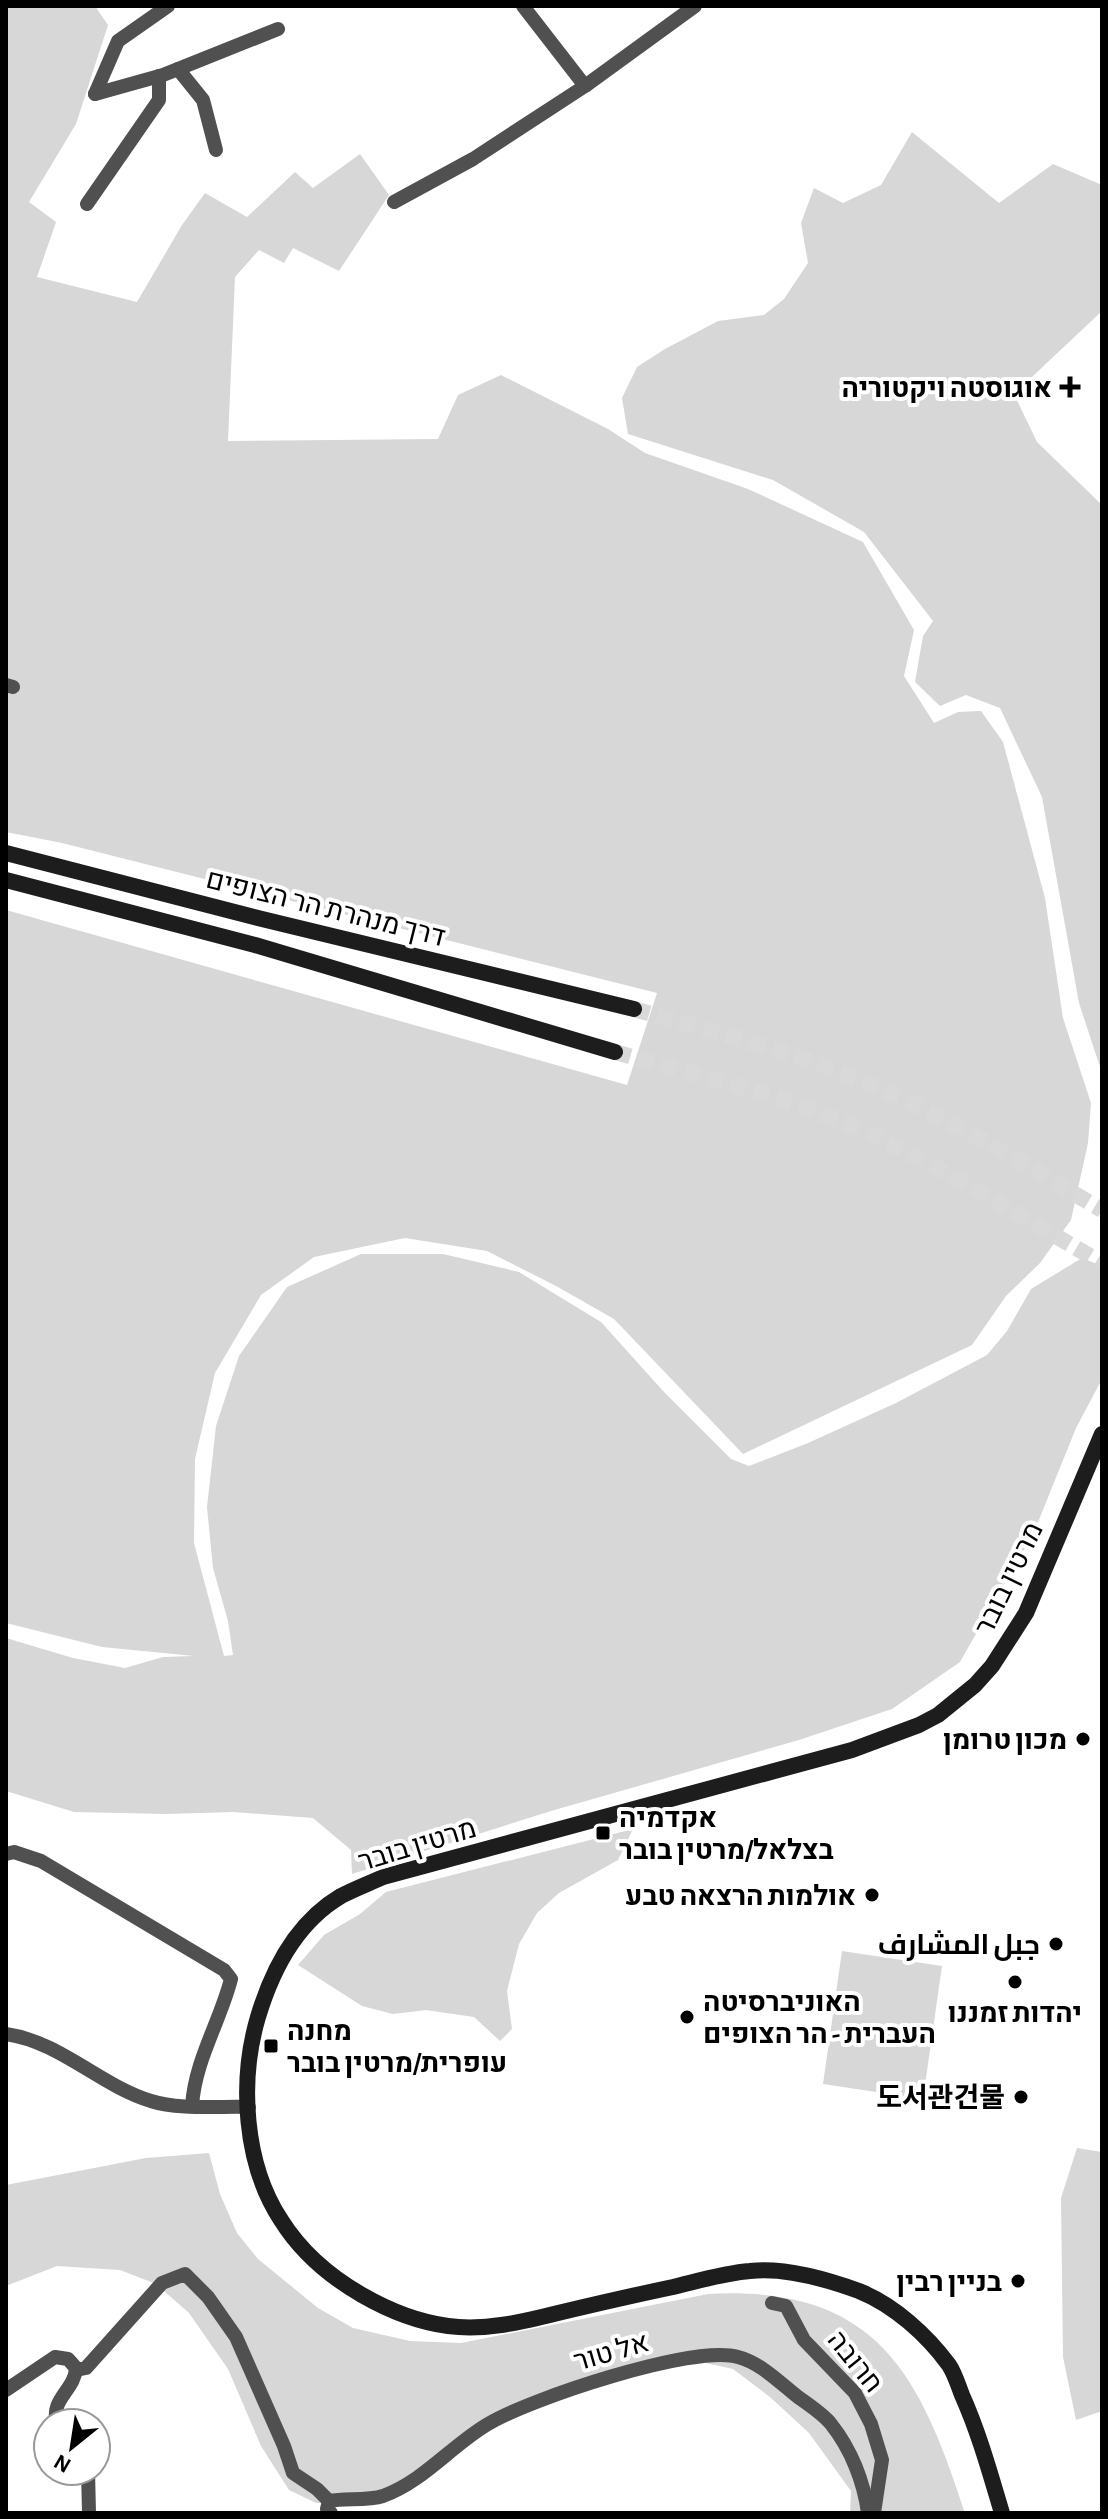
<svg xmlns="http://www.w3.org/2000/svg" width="1108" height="2519" viewBox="0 0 1108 2519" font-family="'Alegreya Sans',Cairo,'Noto Sans KR',Heebo,sans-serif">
<rect width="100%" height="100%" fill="#fff"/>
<g fill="#d7d7d7">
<path d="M6,6H95L108,25L76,124L29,202L56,222L37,277L137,302L182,225L205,193L247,217L295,172L313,188L360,154L389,195L339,271L293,248L284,263L259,250L235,277L228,441L438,439L458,395L501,375L608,429L645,453L748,489L863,542L914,630L904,676L934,723L958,712L981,711L1003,742L1045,898L1063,1018L1091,1103L1088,1143L1071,1220L1040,1263L1006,1296L972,1345L743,1454L614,1319L556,1286L487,1251L405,1238L314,1257L261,1295L215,1373L195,1459L194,1543L224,1656L233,1655L228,1621L213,1568L207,1507L216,1426L239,1356L287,1287L361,1254H443L519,1272L601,1322L664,1392L731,1459L749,1466L808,1443L896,1403L987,1355L1007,1331L1031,1289L1082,1258L1102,1266V1379L1076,1428L1034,1532L960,1662L892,1709L799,1740L551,1811L352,1874L351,1850L313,1818L233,1812L166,1814L74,1812L6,1791V1638L73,1658L125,1668L163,1657L194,1656L102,1647L6,1623V910L627,1085L657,993L62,843L6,832Z"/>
<path d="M912,132L999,203L1053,164L1102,185V311L1014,394L1037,442L1102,505V1073L1079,1003L1042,797L1000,708L966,695L940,706L915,682L923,636L933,621L864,532L773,480L628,434L622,398L637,367L665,349L718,321L764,315L784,299L808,263L801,223L814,188L843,203L881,185Z"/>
<path d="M633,1829L618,1860L559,1893L537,1913L519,1944L507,1991L512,2029L500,2041L474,2017L426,2010L393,2014L362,2006L298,1965L324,1935L360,1914L386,1892Z"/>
<path d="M842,1951L942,1966L923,2099L823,2084Z"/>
<path d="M1077,2148L1102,2152V2411L1076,2420L1063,2357L1061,2198Z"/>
<path d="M209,2153L220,2194L237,2233L258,2259L318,2308L353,2328L410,2341L461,2343L708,2294C875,2285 919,2371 965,2513H850L851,2491L809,2433L770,2397L733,2369L701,2362L645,2370L481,2422L392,2488L350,2502L316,2503L289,2490L261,2446L228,2369L189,2313L156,2284L120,2270L57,2266L6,2286V2185L146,2158Z"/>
</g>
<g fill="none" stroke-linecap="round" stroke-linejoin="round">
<g stroke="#d9d9d9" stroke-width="16" stroke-dasharray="16 8" stroke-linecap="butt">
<path d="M634,1009C717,1033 804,1054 883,1090C959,1123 1030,1168 1102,1210"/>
<path d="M615,1052C699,1076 786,1096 866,1132C947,1170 1024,1218 1102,1263"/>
</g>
<g stroke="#505050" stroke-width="14">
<path d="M523,6L585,86"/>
<path d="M178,69L203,100L216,150"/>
<path d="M95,94L163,75L278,29"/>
<path d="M95,94L118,41L168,6"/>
<path d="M394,202L473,159L585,86L695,6"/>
<path d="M87,204L159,100V76"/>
<path d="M6,685L13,687"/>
<path d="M6,1854L14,1852L41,1861L224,1970L231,1979C220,2022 195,2060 192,2106"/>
<path d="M6,2034C61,2042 99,2085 151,2101C178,2110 220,2106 249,2107"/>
<path d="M772,2303L786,2306L804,2340L855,2393L871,2424L882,2460L874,2513"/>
<path d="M76,2370L86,2368L162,2283L185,2274L208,2297L236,2337L284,2446L293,2473L317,2489L329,2501"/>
<path d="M6,2390L55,2357L68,2359L76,2368C75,2390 50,2399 57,2423"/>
<path d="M88,2471L89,2513"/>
<path d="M331,2513L327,2509L329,2501C346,2498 367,2501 383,2496C424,2481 452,2445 488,2424C529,2399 694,2344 738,2357C761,2363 780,2383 798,2397C809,2405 823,2414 831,2424C851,2449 864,2482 868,2513"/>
</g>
<g stroke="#1d1d1d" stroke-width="16">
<path d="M6,853L262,919L634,1009"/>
<path d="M6,880L255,945L615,1052"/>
<path d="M1002,2513C990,2473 979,2433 962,2395C958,2385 955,2374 949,2365C927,2335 894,2305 859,2291C826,2279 785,2267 750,2271C724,2273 698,2281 673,2287C635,2295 596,2304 558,2313C522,2322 485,2331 448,2326C418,2322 388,2310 362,2295C329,2276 301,2252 281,2220C244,2164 239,2081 258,2017C272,1970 297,1922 341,1896C354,1889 370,1883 383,1877L852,1750L919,1725L938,1715L975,1685L992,1666L1026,1613L1102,1434"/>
</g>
</g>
<g fill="#000" stroke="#fff" stroke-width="3">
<path d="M1066 375h8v8h8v8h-8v8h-8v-8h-8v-8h8z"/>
<circle cx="1083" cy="1739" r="8"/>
<rect x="595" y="1825" width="16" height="16" rx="4"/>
<circle cx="872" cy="1895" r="8"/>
<circle cx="1056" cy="1944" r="8"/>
<circle cx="1015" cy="1982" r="8"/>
<circle cx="687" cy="2017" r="8"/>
<rect x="263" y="2038" width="16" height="16" rx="4"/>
<circle cx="1021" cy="2097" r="8"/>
<circle cx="1018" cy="2281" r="8"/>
</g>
<g text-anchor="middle" stroke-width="8" stroke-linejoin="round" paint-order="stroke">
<g font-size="28" font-weight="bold" fill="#000" stroke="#fff" text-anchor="end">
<text x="1052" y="397">אוגוסטה ויקטוריה</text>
<text x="1067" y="1749">מכון טרומן</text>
<text x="619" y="1827" text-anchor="start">אקדמיה<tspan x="619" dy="32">בצלאל/מרטין בובר</tspan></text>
<text x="856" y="1905">אולמות הרצאה טבע</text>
<text x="1040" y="1954">جبل المشارف</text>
<text x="703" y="2011" text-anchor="start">האוניברסיטה<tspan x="703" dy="32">העברית - הר הצופים</tspan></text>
<text x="1015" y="2022" text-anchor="middle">יהדות זמננו</text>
<text x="287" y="2040" text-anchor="start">מחנה<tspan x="287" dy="32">עופרית/מרטין בובר</tspan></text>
<text x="1005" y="2107">도서관건물</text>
<text x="1002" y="2291">בניין רבין</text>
</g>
<g font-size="28" fill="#000" stroke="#fff">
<text transform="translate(326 907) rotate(14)" y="10">דרך מנהרת הר הצופים</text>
<text transform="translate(1008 1578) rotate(-64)" y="10">מרטין בובר</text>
<text transform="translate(417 1844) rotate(-17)" y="10">מרטין בובר</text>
<text transform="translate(611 2351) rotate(-16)" y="10">אל טור</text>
<text transform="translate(856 2361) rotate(51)" y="10">חרובה</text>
</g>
</g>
<rect width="1108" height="2519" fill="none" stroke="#000000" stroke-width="16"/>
<g transform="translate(72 2447) rotate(210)"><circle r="38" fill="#ffffff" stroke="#999999" stroke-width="2"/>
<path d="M0-6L14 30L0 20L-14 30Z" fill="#000000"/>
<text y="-12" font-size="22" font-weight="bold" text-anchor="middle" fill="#000000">N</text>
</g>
</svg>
